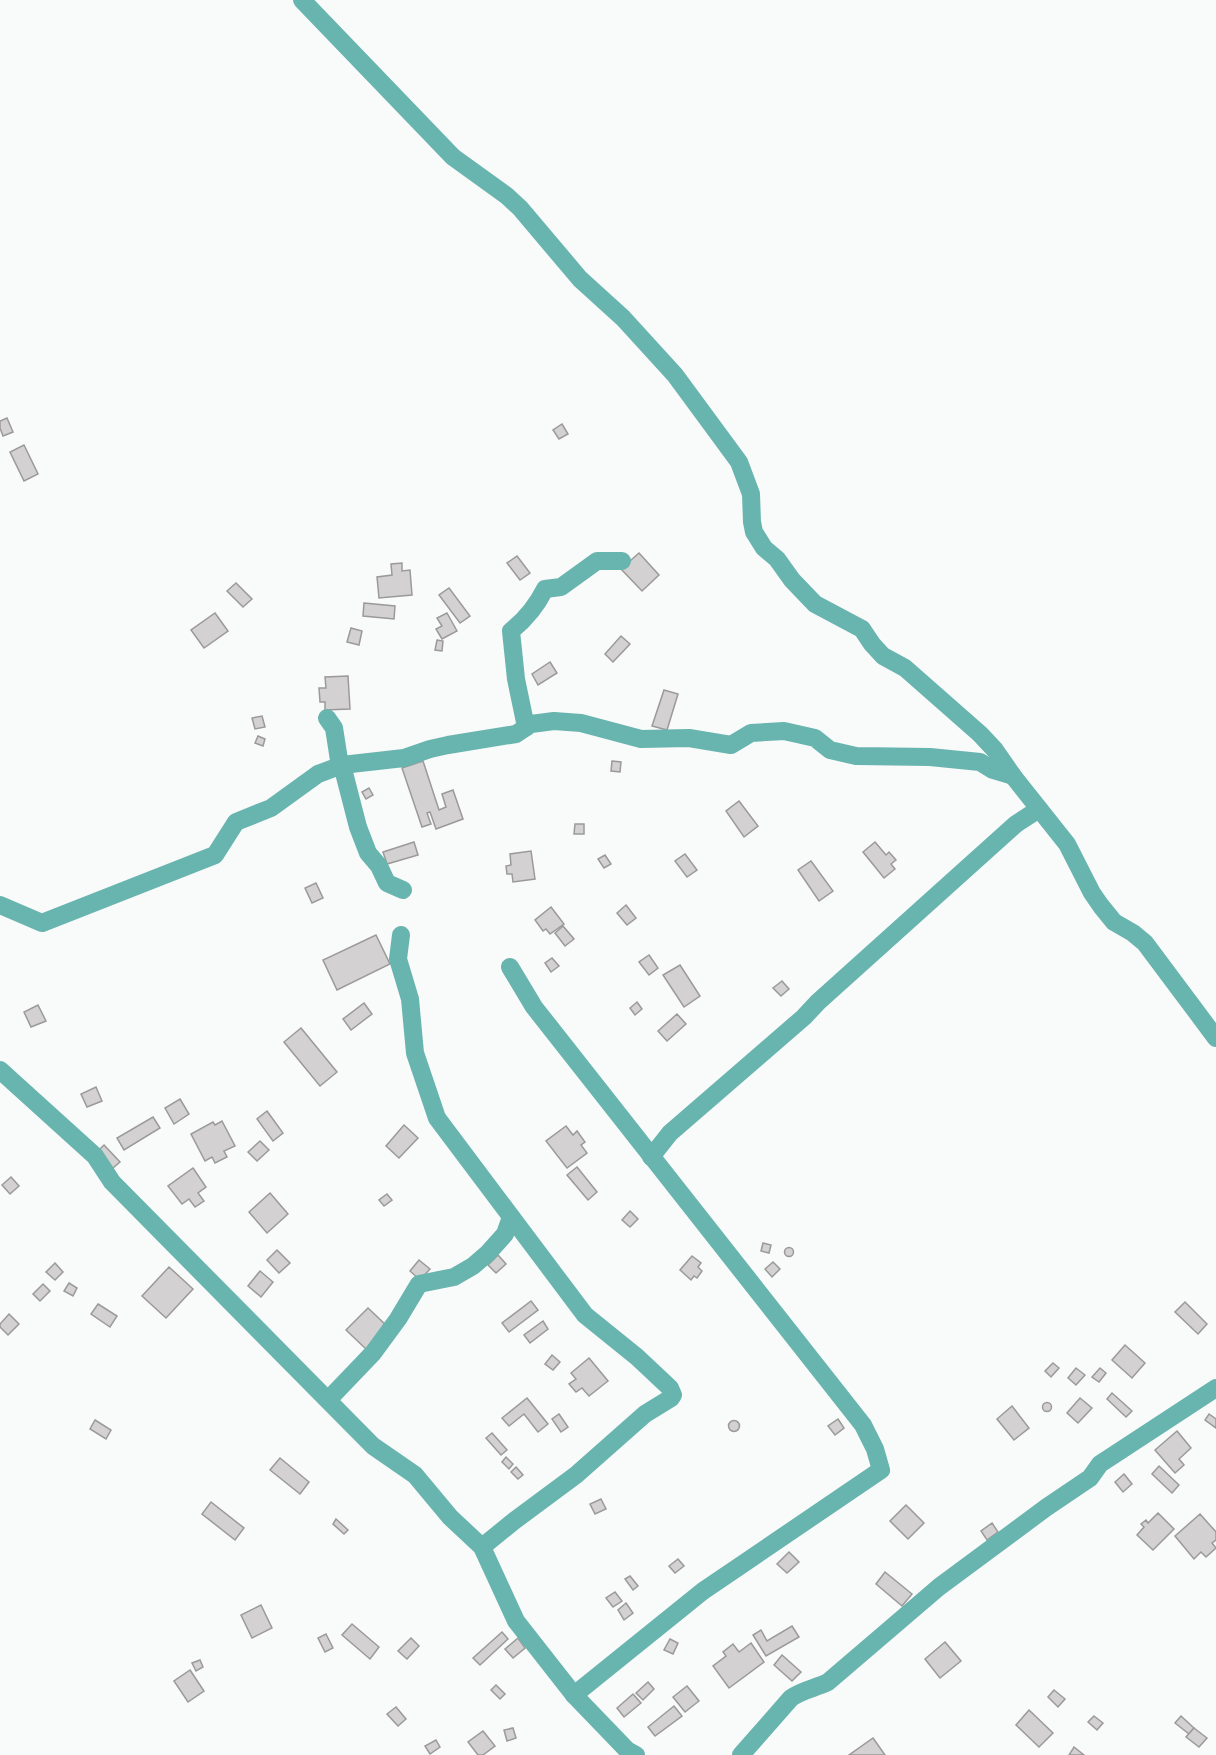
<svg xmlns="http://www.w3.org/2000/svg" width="1216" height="1755" viewBox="0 0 1216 1755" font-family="'Space Grotesk',sans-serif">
<rect width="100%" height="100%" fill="#f9fafa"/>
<g fill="#d3d1d1" stroke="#9b9a99" stroke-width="1.5">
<path d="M7,418L13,432L3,436L0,428V421Z"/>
<path d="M562,424L568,434L559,439L553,430Z"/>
<path d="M24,445L38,474L24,481L10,452Z"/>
<path d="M639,553L659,575L642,591L621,569Z"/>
<path d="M517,556L530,573L520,580L507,563Z"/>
<path d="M402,563V571L410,570L412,595L379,598L377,577L392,575L391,564Z"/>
<path d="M236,583L252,599L243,607L227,591Z"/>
<path d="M449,588L470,616L460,623L439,595Z"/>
<path d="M364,603L395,606L394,619L363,616Z"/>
<path d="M215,613L228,631L204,648L191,630Z"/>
<path d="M447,613L457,631L442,639L436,629L442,626L437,618Z"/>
<path d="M351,628L362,631L359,645L347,642Z"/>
<path d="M621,636L630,644L613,662L605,654Z"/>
<path d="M437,640L443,641L442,651L435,650Z"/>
<path d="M550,662L557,673L538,685L532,674Z"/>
<path d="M348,676L350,709L325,710V702H320L319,688H326L325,677Z"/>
<path d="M664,690L678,694L667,730L652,726Z"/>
<path d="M262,716L265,727L255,729L252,718Z"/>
<path d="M258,736L265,739L263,746L255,743Z"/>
<path d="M423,761L439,810L446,807L442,794L453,790L463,819L436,829L430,812L427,813L431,824L422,827L402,768Z"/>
<path d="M612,761L621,762L620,772L611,771Z"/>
<path d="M369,788L373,795L366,799L362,792Z"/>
<path d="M739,801L758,826L744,837L726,811Z"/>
<path d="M575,824H584V834H574Z"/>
<path d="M414,842L418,855L387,864L383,852Z"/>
<path d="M875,842L886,855L889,852L896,860L891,864L895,869L884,878L863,852Z"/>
<path d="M531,851L535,879L513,882L512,874H507L506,866L511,865L510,854Z"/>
<path d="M685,854L697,870L687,877L675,861Z"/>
<path d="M605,855L611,864L604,868L598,859Z"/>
<path d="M811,861L833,891L819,901L798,870Z"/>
<path d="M316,883L323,898L312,903L305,888Z"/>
<path d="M626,905L636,918L627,925L617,913Z"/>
<path d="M551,907L564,924L550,934L546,929L543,931L535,920Z"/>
<path d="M563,926L574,939L565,946L555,933Z"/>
<path d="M376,935L390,964L337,990L323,960Z"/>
<path d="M649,955L658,968L649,975L639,962Z"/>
<path d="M552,958L559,966L551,972L545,963Z"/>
<path d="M680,965L700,996L684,1007L663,975Z"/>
<path d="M782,981L789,989L781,996L773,988Z"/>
<path d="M637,1002L642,1009L635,1015L630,1008Z"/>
<path d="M364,1003L372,1014L351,1030L343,1019Z"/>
<path d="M38,1005L46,1021L31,1027L24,1012Z"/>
<path d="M677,1014L686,1024L667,1041L658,1031Z"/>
<path d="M301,1028L337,1072L320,1086L284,1042Z"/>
<path d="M96,1087L102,1101L87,1107L81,1094Z"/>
<path d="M180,1099L189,1114L174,1124L165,1108Z"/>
<path d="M267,1111L283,1133L273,1141L257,1119Z"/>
<path d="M153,1117L160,1128L124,1150L117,1138Z"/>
<path d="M222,1121L235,1146L224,1151L227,1157L215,1163L212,1157L205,1161L191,1134L213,1122L215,1125Z"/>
<path d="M404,1125L418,1138L399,1158L386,1146Z"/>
<path d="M566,1126L573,1135L577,1131L585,1142L581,1145L587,1153L567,1168L546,1141Z"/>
<path d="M260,1141L269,1150L257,1161L248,1152Z"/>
<path d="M104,1145L120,1162L113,1168L97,1152Z"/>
<path d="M577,1167L597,1192L588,1200L567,1175Z"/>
<path d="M193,1168L206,1187L198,1193L204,1201L195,1207L189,1199L182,1204L168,1186Z"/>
<path d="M11,1177L19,1186L10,1194L2,1185Z"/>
<path d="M270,1193L288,1214L267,1233L249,1212Z"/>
<path d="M387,1194L392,1200L384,1206L379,1200Z"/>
<path d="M630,1211L638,1219L630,1227L622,1220Z"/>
<path d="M763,1243L771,1245L769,1253L761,1251Z"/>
<circle cx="789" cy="1252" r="4.5"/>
<path d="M277,1250L290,1263L279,1273L267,1260Z"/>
<path d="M498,1255L506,1264L496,1273L488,1265Z"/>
<path d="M692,1256L701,1263L698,1267L702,1271L697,1278L694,1276L691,1280L680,1270Z"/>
<path d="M419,1260L430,1269L420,1280L410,1271Z"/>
<path d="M773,1262L780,1269L772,1277L765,1269Z"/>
<path d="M55,1263L63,1272L55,1280L46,1272Z"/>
<path d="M169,1267L193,1289L166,1318L142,1296Z"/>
<path d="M260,1271L273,1282L261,1297L248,1286Z"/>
<path d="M69,1283L77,1288L73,1296L64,1291Z"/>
<path d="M43,1284L50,1291L40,1301L33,1294Z"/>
<path d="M531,1301L538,1310L509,1332L502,1323Z"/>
<path d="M1185,1302L1207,1324L1198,1334L1175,1312Z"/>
<path d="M98,1304L117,1316L110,1327L91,1314Z"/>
<path d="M368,1308L388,1327L366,1349L346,1330Z"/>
<path d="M9,1314L19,1324L8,1335L0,1327V1324Z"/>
<path d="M543,1321L548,1329L530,1343L524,1335Z"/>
<path d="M1125,1345L1145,1363L1132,1378L1112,1360Z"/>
<path d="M552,1355L560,1362L553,1370L545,1364Z"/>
<path d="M589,1358L608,1381L589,1396L582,1388L576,1392L569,1384L576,1379L571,1373Z"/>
<path d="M1053,1363L1059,1368L1051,1377L1045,1371Z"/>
<path d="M1076,1368L1085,1375L1076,1385L1068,1378Z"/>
<path d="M1100,1368L1106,1373L1099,1382L1092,1377Z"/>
<path d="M1112,1393L1132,1411L1126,1417L1107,1399Z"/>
<path d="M527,1398L548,1424L538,1432L524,1414L509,1426L502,1418Z"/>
<path d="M1080,1398L1092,1408L1078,1423L1067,1413Z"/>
<circle cx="1047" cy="1407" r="4.5"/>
<path d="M1012,1406L1029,1428L1014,1440L997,1419Z"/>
<path d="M559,1414L568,1427L561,1432L552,1419Z"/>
<path d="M1209,1414L1216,1419V1428L1205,1420Z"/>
<path d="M838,1419L844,1428L835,1435L828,1426Z"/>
<path d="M95,1420L111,1430L106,1439L90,1429Z"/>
<circle cx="734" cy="1426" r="5.5"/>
<path d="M1177,1431L1191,1448L1179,1459L1184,1465L1175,1473L1155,1450Z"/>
<path d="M492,1433L507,1450L501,1455L486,1438Z"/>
<path d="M506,1457L513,1464L509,1469L502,1462Z"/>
<path d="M280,1458L309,1482L300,1494L270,1470Z"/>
<path d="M1159,1466L1179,1485L1172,1493L1152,1474Z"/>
<path d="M516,1467L523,1475L518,1479L511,1472Z"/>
<path d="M1124,1474L1132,1484L1123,1492L1115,1482Z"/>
<path d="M601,1499L606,1509L595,1514L590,1504Z"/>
<path d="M211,1502L244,1528L235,1540L202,1514Z"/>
<path d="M906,1505L924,1523L908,1539L890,1521Z"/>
<path d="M1158,1513L1174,1529L1153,1550L1137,1535L1144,1527L1141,1524L1146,1520L1148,1523Z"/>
<path d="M1200,1514L1216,1532V1540L1212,1543L1216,1548L1206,1557L1201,1552L1194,1559L1175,1536Z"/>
<path d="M336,1519L348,1530L344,1534L333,1524Z"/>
<path d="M992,1523L998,1532L987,1540L981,1531Z"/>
<path d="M789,1552L799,1562L787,1573L777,1564Z"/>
<path d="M678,1559L684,1566L675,1573L669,1566Z"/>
<path d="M885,1572L912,1594L902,1606L876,1584Z"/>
<path d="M630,1576L638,1586L633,1590L625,1579Z"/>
<path d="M615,1592L622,1601L613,1607L606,1598Z"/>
<path d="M626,1603L633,1613L624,1620L618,1610Z"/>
<path d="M261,1605L272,1628L252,1638L241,1615Z"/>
<path d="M352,1624L379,1647L370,1659L342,1635Z"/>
<path d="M792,1626L799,1637L766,1656L753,1635L761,1630L767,1641Z"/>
<path d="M502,1632L508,1639L480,1665L473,1658Z"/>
<path d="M326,1634L333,1648L325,1652L318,1638Z"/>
<path d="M411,1638L419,1646L407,1659L398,1651Z"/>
<path d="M518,1638L525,1648L513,1658L505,1649Z"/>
<path d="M670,1639L678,1643L673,1654L664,1650Z"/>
<path d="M945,1642L961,1661L940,1678L925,1659Z"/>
<path d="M751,1643L764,1662L729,1688L713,1666L726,1656L723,1652L733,1644L739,1652Z"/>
<path d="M782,1655L801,1672L792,1681L774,1665Z"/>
<path d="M200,1660L203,1667L196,1671L192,1663Z"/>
<path d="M190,1670L204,1691L188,1702L174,1681Z"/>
<path d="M648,1682L654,1689L643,1700L636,1693Z"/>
<path d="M496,1685L505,1694L500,1699L491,1690Z"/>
<path d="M687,1686L699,1701L685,1712L673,1697Z"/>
<path d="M1054,1690L1065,1699L1058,1707L1048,1697Z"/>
<path d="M633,1694L641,1703L624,1717L617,1708Z"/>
<path d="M674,1706L682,1716L655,1736L648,1727Z"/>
<path d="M396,1707L406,1719L398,1726L387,1714Z"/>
<path d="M1029,1710L1053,1733L1039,1747L1016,1725Z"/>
<path d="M1094,1716L1103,1723L1097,1730L1088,1722Z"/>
<path d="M1181,1716L1194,1728L1189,1734L1175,1723Z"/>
<path d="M513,1728L516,1738L507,1741L504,1730Z"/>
<path d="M1194,1728L1207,1738L1199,1747L1186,1737Z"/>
<path d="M483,1731L495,1746L483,1755H478L468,1742Z"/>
<path d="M873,1738L885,1755H849Z"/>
<path d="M436,1740L440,1747L430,1754L425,1746Z"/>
<path d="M1074,1747L1084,1755H1069Z"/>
</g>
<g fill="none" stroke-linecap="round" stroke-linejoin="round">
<g stroke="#68b4ae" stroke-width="18">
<path d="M302,0L453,157L507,196L520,208L580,279L623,318L675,375L739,462L751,494L752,522L754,532L764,548L777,559L792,580L815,604L862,629L872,644L883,656L905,668L980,734L995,750L1013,776L1067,844L1092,893L1101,906L1114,922L1133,933L1145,943L1216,1038"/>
<path d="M327,718L334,728L339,760L342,765L358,827L368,853L379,866L387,883L403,890"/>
<path d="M526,727L516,679L511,631C526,619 536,607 545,589L561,587L597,561H622"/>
<path d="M0,905L42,923L215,855L236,822L271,808L318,774L342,765L404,758L430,749L448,745L516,734L531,724L554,721L581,723L641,739L689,738L731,745L751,733L784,731L815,738L830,750L856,756L930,757L980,762L993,770L1013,776"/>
<path d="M401,935L398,959L410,999L415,1053L437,1118L585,1315L637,1357L670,1388L673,1395L671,1398L645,1414L576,1475L514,1521L482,1547"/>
<path d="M510,967L534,1007L863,1425L875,1449L881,1470L703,1591L574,1695"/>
<path d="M0,1070L95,1156L112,1182L373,1446L415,1475L450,1517L482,1547L516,1621L574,1695L627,1750L636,1755"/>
<path d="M651,1157L670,1133L804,1017L818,1002L1016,824L1039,809"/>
<path d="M328,1400L373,1353L398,1319L419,1284L454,1277L473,1266L488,1253L505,1234L511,1217"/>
<path d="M741,1755L791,1698C802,1690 816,1688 828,1682L939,1587L1047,1507L1090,1478L1100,1464L1216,1388"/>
</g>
</g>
</svg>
